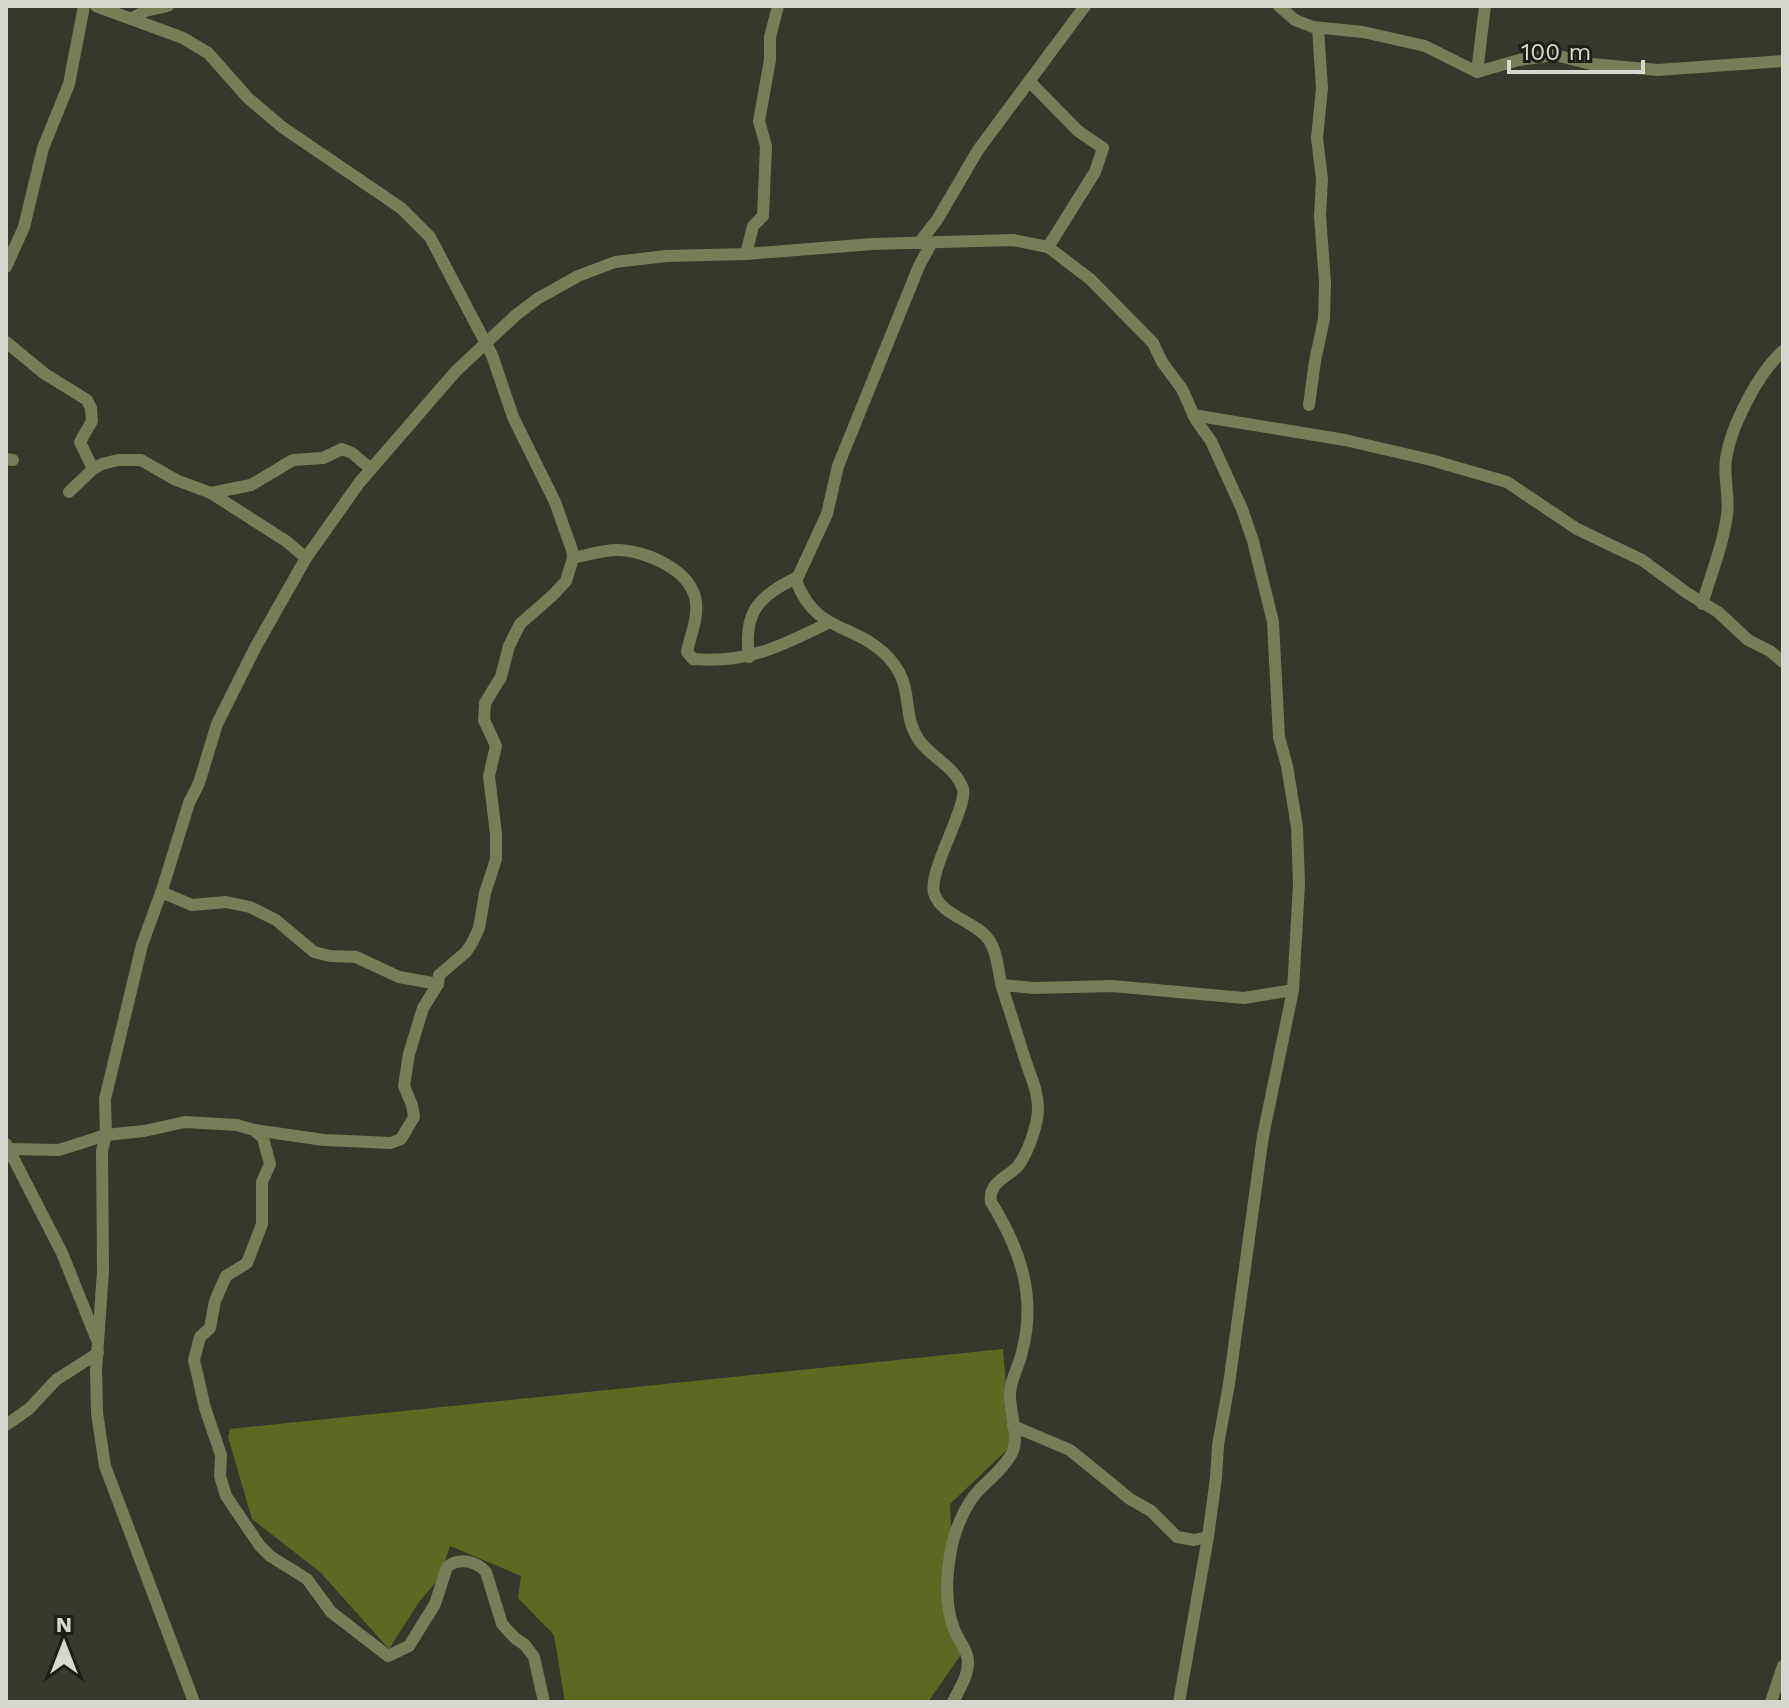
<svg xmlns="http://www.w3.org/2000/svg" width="1789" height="1708" viewBox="0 0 1789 1708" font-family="'Work Sans',sans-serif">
<rect width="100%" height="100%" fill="#35382a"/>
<path fill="#5d6920" d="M1003,1349L1011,1446L950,1504L954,1606L962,1653L928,1702H565L554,1635L518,1598L521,1576L450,1546L440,1577L419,1602L389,1649L320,1572L252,1519L228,1437L230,1429Z"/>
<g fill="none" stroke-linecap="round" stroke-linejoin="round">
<g stroke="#767e59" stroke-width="12">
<path d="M96,6L183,38L208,53L248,98L282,127L401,208L430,237L492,355L513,417L555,502L572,550L573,558L566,581L553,595L520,624L509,646L501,677L485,703L484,720L496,746L489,776L496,834V859L485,893L479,928L472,943L466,952L439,975L438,984L423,1008L409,1054L404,1086L412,1105L414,1117L401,1139L391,1143L324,1140L254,1130"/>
<path d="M1279,6L1295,20L1313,27L1363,32L1425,46L1477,72L1519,60L1555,55L1591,64L1658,70L1783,61"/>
<path d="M131,19L145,11L168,6"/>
<path d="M1477,72L1485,6"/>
<path d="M1030,82L1078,131L1103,148L1095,172L1048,247"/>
<path d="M919,243L937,220L978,150L1085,6"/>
<path d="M931,244L919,266L838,466L827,514L796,581C816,632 850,623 883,652C918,684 899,711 919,740C931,758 955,766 963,789C968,806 928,871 934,893C941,916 976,921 989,940C998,953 998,972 1002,987C1011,1014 1019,1041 1028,1068C1033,1082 1038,1093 1038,1109C1038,1124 1028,1153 1018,1166C1007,1178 988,1182 991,1202C1020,1249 1037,1296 1022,1352C1019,1366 1011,1378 1010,1393C1009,1411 1020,1436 1012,1453C1004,1468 991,1478 979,1490C964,1506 953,1534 950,1556C946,1580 945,1606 954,1629C958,1640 968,1650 968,1662C968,1677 959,1689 953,1702"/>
<path d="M746,254L753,226L763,216L766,146L759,121L770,60V37L778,6"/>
<path d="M6,267L24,227L43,148L69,84L84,6"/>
<path d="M6,342L45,374L87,400L91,408L92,421L80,442L93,469"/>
<path d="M1309,405L1315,361L1324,319L1325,282L1320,216L1322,179L1317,138L1322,88L1318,28"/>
<path d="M1193,415L1345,440L1431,460L1507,482L1577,529L1642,560L1687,593L1718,612L1748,640L1770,651L1783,662"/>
<path d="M6,459L13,460"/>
<path d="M69,492L93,469L102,464L118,460H141L176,480L211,493L286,541L306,558"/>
<path d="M211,493L251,485L293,460L323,458L342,449L352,453L371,469"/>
<path d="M573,558C587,555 603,550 617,550C645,550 692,570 696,602C698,620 690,636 687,652L693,659C746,664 782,646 828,623"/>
<path d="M1702,604C1711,575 1723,545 1727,515C1730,496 1723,478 1726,459C1731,426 1758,373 1783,351"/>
<path d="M749,657C743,613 758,596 796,578"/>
<path d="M161,892L192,905L226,902L250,907L276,920L314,952L330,956L356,957L399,977L438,984"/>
<path d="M1002,985L1034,988L1112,986L1244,998L1293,990"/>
<path d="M6,1144L62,1253L97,1340"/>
<path d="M6,1149L59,1150L106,1135L144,1131L185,1122L237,1125L254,1130L263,1138L270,1164L262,1182V1224L247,1263L226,1276L215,1301L210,1328L200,1337L194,1360L205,1408L221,1455L220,1476L226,1496L260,1546L270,1556L307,1579L331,1612L388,1656L409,1646L435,1604L447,1567C459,1557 476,1561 486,1572L502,1624L515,1638L525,1645L534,1657L544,1702"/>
<path d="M6,1425L29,1409L56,1380L98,1353"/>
<path d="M1013,1426L1070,1450L1130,1499L1151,1511L1177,1537L1194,1540L1208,1537"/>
<path d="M194,1702L105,1466L97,1413L96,1370L103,1271L102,1151L106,1135L105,1099L142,945L162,890L189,803L199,783L217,724L255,648L306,558L359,483L456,371L516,315L537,299L578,276L615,262L666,256L746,254L873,244L1013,240L1048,247L1090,279L1153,343L1162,362L1182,389L1196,420L1211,441L1242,509L1253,541L1273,622L1279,737L1287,766L1297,827L1299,884L1293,990L1263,1136L1229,1384L1218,1445L1216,1478L1208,1537L1179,1702"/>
<path d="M1771,1702L1783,1666"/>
</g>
</g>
<rect width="1789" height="1708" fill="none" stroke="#d5d8cf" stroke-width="16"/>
<g transform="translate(64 1644)" stroke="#1d1f18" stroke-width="6" paint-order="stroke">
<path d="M0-6L14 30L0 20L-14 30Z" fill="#d5d8cf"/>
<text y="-12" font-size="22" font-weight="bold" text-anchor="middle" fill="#d5d8cf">N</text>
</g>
<path d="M1509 60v12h134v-12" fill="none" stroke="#d5d8cf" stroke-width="4"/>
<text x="1521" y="60" font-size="24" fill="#d5d8cf" stroke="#1d1f18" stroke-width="6" paint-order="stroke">100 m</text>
</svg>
